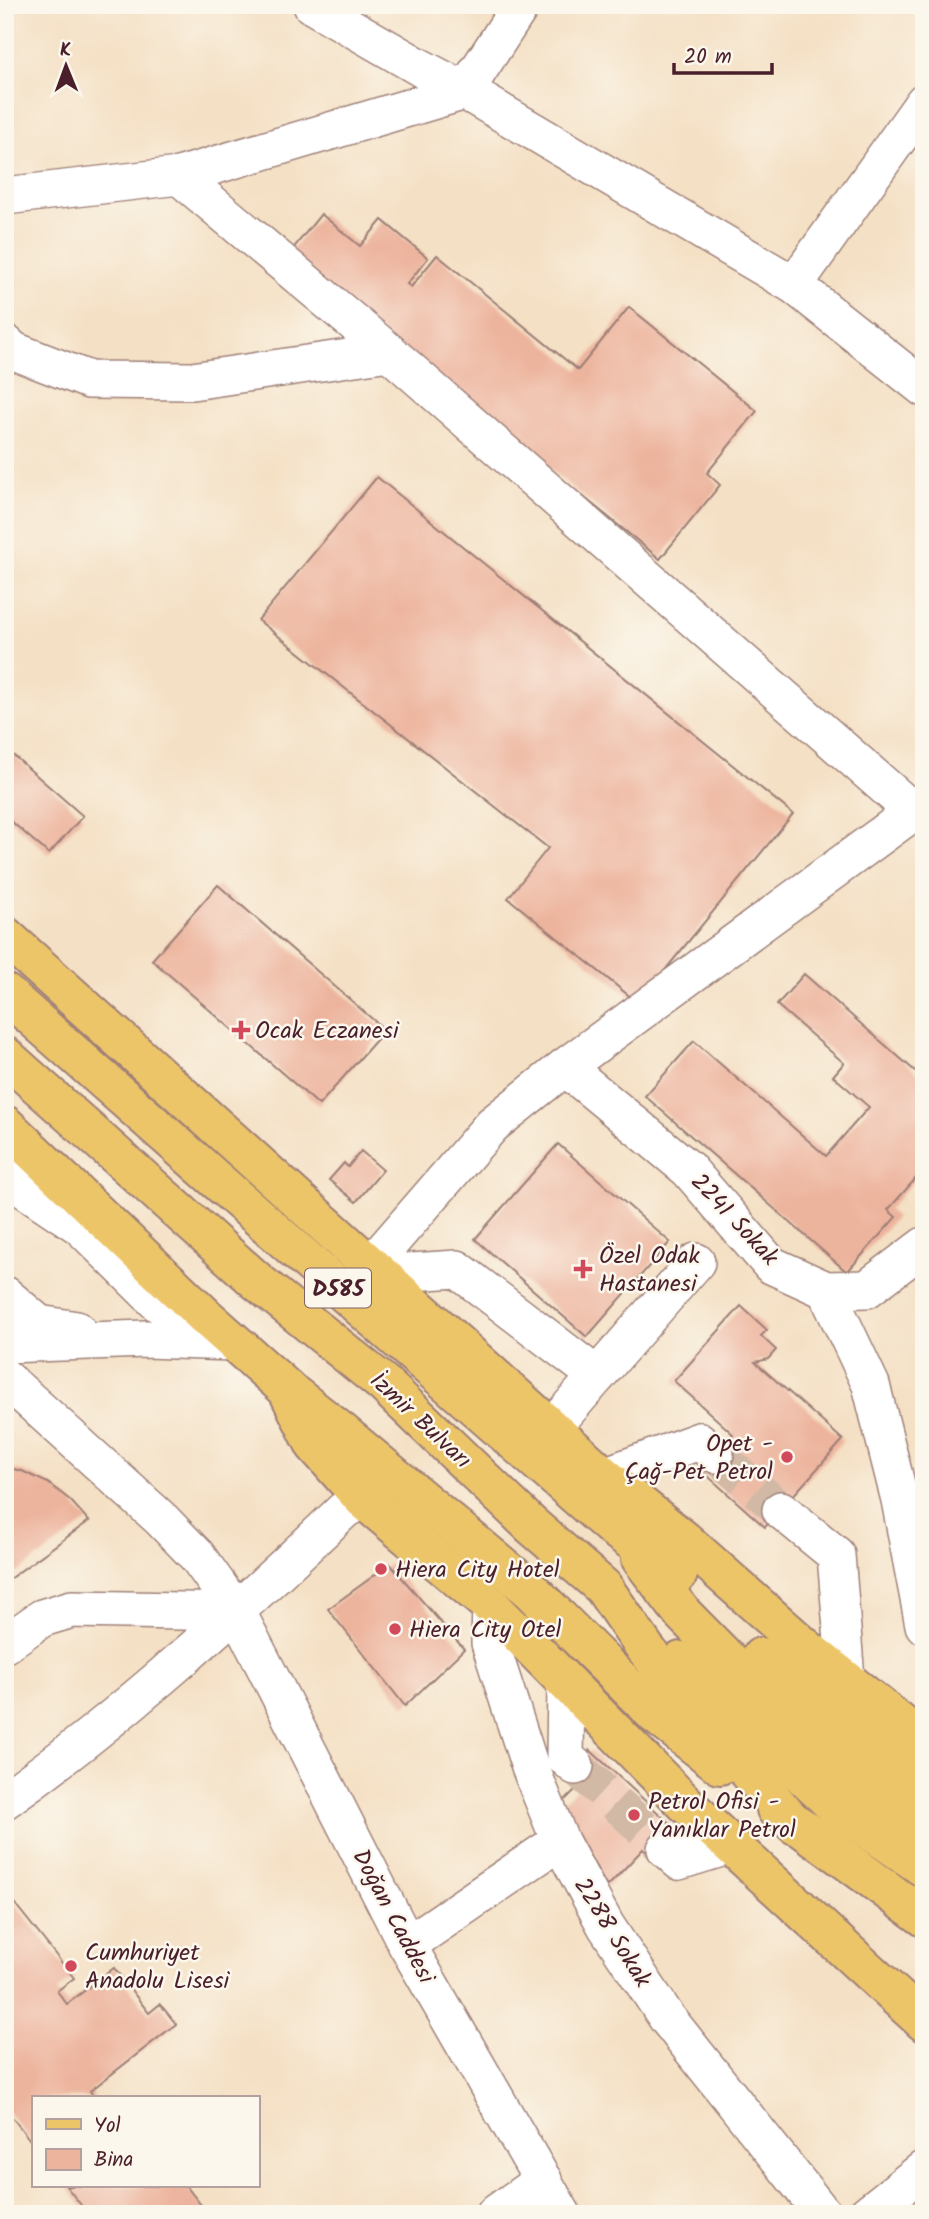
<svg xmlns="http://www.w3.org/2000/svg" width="929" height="2219" viewBox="0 0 929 2219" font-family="Kalam,sans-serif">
<rect width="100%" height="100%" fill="#fbf7ec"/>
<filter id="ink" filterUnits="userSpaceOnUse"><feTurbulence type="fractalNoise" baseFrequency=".0143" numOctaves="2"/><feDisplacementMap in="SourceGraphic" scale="14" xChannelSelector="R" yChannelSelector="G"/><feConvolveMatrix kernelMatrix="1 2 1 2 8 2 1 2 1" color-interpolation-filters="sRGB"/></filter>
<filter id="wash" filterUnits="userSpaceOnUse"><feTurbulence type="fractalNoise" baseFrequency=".00686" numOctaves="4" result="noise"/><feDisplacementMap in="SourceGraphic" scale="28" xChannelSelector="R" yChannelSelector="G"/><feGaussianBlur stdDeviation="1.57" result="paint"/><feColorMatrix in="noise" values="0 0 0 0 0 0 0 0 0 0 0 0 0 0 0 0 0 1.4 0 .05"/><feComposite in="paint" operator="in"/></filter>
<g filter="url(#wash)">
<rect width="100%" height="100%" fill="#f4e0c4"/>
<g id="blocks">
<g fill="#edb49d">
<path d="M321,214L360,246L382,220L428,258L407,284L411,287L437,255L578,370L629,307L757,411L707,473L720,485L660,559L287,256Z"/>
<path d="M377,477L793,814L638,1003L508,898L548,848L258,620Z"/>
<path d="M5,748L83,816L49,854L5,816Z"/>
<path d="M218,885L385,1030L319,1105L152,960Z"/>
<path d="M804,974L924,1079V1169L888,1210L896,1217L847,1272L645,1096L694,1041L826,1156L869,1107L833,1076L844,1063L777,1005Z"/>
<path d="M558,1144L670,1242L587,1337L475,1239Z"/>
<path d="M361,1151L383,1170L356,1202L329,1180L344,1163L348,1167Z"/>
<path d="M741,1306L767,1330L761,1336L776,1350L768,1359L755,1362L843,1440L765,1527L701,1470L733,1434L674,1381Z"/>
<path d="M5,1467L22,1471L48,1483L70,1500L89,1521L5,1582Z"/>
<path d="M390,1564L464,1649L405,1706L328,1609Z"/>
<path d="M590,1750L680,1833L655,1860L643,1849L607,1887L561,1804L577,1788L564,1777Z"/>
<path d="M8,1895L74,1978L57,1991L67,2004L114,1968L149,2013L160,2004L176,2024L90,2091L95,2098H33V2144L5,2108V1898Z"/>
<path d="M66,2186H186L208,2214H88Z"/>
</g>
</g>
</g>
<g filter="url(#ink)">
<use href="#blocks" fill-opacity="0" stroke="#9f8078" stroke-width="2"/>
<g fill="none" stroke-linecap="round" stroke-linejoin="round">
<g stroke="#d2b9a5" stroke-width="37" stroke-dasharray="37 18" stroke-linecap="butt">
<path d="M715,1454L781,1510"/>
<path d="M575,1766L666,1849"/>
</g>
<defs>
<g id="minor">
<path d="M312,5L421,68L465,91L794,285L924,388"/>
<path d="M179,176L389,352L913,811"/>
<path d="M5,196L179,176L465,91L521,5"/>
<path d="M794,285L924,102"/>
<path d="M5,343L14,351L89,380L192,381L389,352"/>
<path d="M565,1067L688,1169L771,1265L826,1290L867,1289L924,1246"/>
<path d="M5,1176L81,1227L159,1304L173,1312L207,1318"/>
<path d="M371,1265L492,1125L565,1067L924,804"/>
<path d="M382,1274L457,1269L597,1376"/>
<path d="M826,1290L871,1385L900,1500L924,1625"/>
<path d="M5,1295L39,1324L77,1330"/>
<path d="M5,1344L146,1339L233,1342"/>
<path d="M5,1378L161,1519L197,1556L237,1612L407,1945L562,2214"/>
<path d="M551,1429L696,1262"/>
<path d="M604,1476L699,1441L715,1454"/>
<path d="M781,1510L836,1555L846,1679"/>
<path d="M491,1606L490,1643L530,1767L560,1841L606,1926L667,2018L823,2214"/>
<path d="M5,1644L42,1618L72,1609L237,1612"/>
<path d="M566,1684L565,1757L575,1766"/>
<path d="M5,1800C126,1714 237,1612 344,1510L363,1499"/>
<path d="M666,1849L679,1861L731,1845"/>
<path d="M407,1945L560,1841"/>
<path d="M495,2214L543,2180"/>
<path d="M867,2214L924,2169"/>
</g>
<g id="major">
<path d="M5,936L604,1476L684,1540L808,1650L924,1742"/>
<path d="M5,993L333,1283L611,1526L678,1574"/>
<path d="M5,1056L258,1282L384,1384L531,1525L603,1587L645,1648L693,1708L795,1825"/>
<path d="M5,1125L207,1318L287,1389L315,1445L363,1499L491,1606L685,1803L924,2022"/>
<path d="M293,1394L344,1434L532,1591L656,1715L720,1765"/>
<path d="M641,1559L683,1614L741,1673L859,1778L924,1825"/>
<path d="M761,1657L868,1745L924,1786"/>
<path d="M681,1661L836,1807L924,1868"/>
<path d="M776,1809L924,1917"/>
</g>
</defs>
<use href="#minor" stroke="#9f8078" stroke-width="40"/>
<use href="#major" stroke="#9f8078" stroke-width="42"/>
<use href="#minor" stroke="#fff" stroke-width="37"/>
<use href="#major" stroke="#edc569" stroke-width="38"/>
</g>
</g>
<g fill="#d1495b" stroke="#fbf7ec" stroke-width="2.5">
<path d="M237.5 1019.5h7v7h7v7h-7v7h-7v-7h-7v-7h7z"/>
<path d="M579.5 1258.5h7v7h7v7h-7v7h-7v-7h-7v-7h7z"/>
<circle cx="787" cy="1457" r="7"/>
<circle cx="381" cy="1569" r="7"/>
<circle cx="395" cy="1629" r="7"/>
<circle cx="634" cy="1815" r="7"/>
<circle cx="71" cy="1966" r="7"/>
</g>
<g text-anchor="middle" stroke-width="5" stroke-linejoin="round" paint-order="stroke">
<rect fill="#fbf7ec" stroke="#7f6065" stroke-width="2" x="305" y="1268.5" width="66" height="39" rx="5"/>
<g font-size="23" font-weight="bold" fill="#4a1f2b">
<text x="338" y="1296">D585</text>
</g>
<g font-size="24" fill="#4a1f2b" stroke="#fbf7ec" text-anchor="start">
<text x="255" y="1038">Ocak Eczanesi</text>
<text x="599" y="1263">Özel Odak<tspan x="599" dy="28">Hastanesi</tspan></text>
<text x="773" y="1451" text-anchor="end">Opet -<tspan x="773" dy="28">Çağ-Pet Petrol</tspan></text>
<text x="395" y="1577">Hiera City Hotel</text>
<text x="409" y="1637">Hiera City Otel</text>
<text x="648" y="1809">Petrol Ofisi -<tspan x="648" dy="28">Yanıklar Petrol</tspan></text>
<text x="85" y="1960">Cumhuriyet<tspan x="85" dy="28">Anadolu Lisesi</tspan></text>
</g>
<g font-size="24" fill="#4a1f2b" stroke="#fbf7ec">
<text transform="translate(735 1219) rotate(47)" y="8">2241 Sokak</text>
<text transform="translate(421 1420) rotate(43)" y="8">İzmir Bulvarı</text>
<text transform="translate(394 1916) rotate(62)" y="8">Doğan Caddesi</text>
<text transform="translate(613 1932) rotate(58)" y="8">2288 Sokak</text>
</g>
</g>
<rect width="929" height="2219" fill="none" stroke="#fbf7ec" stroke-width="28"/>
<rect x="32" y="2096" width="228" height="91" fill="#fbf7ec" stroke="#b4a19f" stroke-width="2"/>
<rect x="46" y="2119" width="35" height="10" fill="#edc569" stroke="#b4a19f" stroke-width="2"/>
<text x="94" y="2132" font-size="21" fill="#4a1f2b">Yol</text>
<rect x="46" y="2149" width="35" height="21" fill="#edb49d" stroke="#b4a19f" stroke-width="2"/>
<text x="94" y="2166" font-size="21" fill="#4a1f2b">Bina</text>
<g transform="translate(66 66) rotate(359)" stroke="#fbf7ec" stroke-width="5" paint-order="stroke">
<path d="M0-5L12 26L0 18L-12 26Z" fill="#4a1f2b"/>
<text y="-10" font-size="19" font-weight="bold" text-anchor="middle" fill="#4a1f2b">K</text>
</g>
<path d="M674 63v10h98v-10" fill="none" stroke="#4a1f2b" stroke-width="3.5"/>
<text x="684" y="63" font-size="21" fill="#4a1f2b" stroke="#fbf7ec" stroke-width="5" paint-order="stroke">20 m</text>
</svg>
